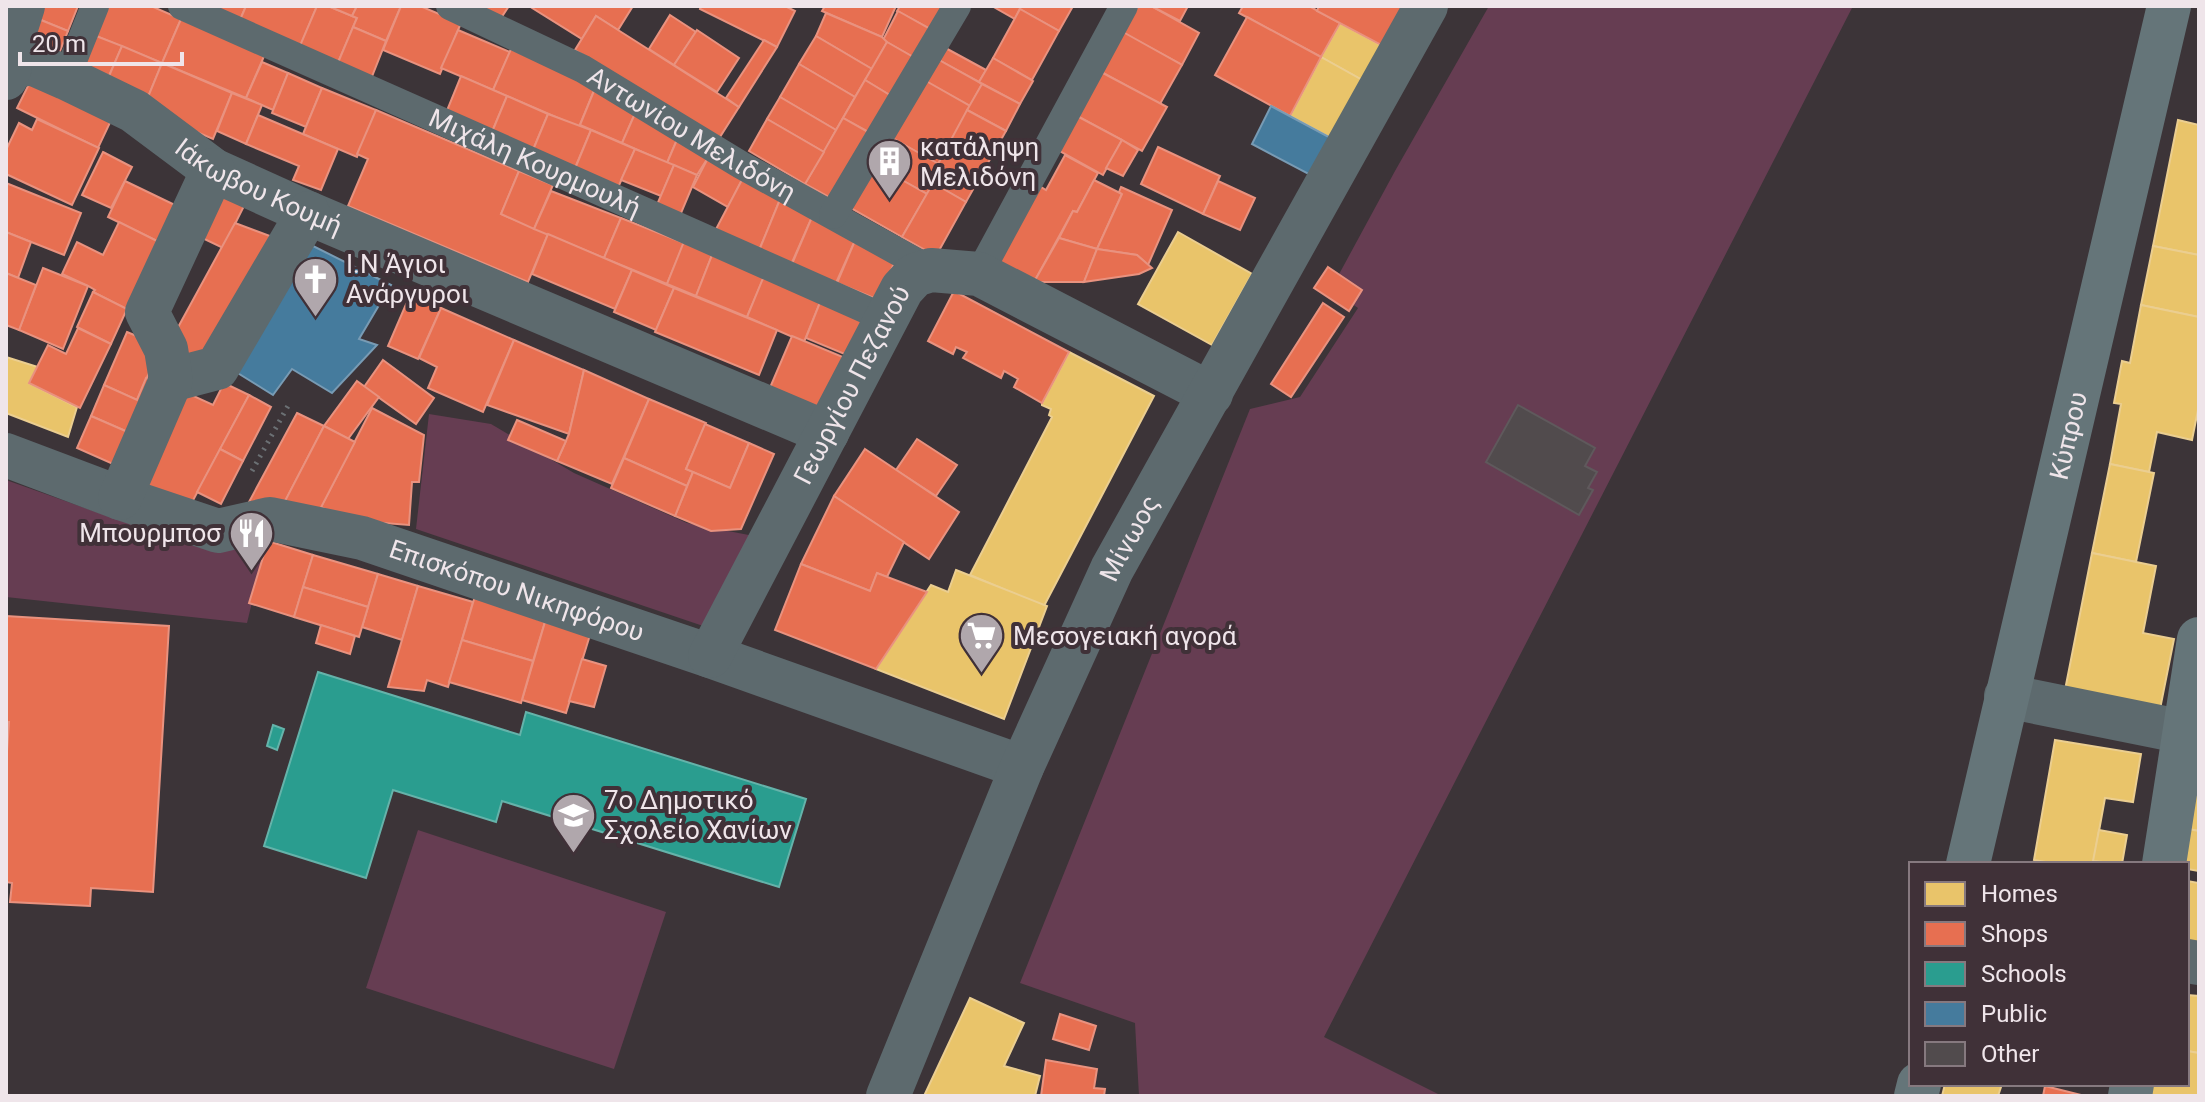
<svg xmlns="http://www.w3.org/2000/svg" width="2205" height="1102" viewBox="0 0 2205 1102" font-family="Roboto,sans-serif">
<rect width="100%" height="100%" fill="#3c3438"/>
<g fill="#663d52">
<path d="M1489,6H1853L1324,1037L1442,1096H1139L1135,1023L1020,983L1250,409L1300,397L1358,308L1331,289L1395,171Z"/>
<path d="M429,414L491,424L574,473L687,523L759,537L715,630L416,529Z"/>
<path d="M6,480L181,542L267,540L247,623L6,597Z"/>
<path d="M418,830L666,912L614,1069L366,988Z"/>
</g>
<g fill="#e9c46a" stroke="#ebce90" stroke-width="2">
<path d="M1340,23L1383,46L1364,81L1321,57Z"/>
<path d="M1321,57L1364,81L1340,143L1290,116Z"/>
<path d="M2178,120L2199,125V255L2153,246Z"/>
<path d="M1178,232L1252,274L1212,345L1138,304Z"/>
<path d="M2153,246L2199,255V317L2141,305Z"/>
<path d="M2141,305L2199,317V405L2192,440L2157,432L2149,472L2110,464L2121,404L2114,403L2122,361L2130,363Z"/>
<path d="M1069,352L1154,396L1044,606L970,575L1052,417L1049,415L1051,409L1042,405V403Z"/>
<path d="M6,357L38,367L29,383L77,407L68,437L6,413Z"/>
<path d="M2110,464L2154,473L2136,562L2092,553Z"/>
<path d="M2092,553L2156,566L2143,633L2174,639L2160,709L2065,690Z"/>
<path d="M956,570L1047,606L1004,719L876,669L931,585L948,592Z"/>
<path d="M2055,740L2141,754L2133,802L2105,798L2093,864H2057L2034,860Z"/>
<path d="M2199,768V831L2183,828Z"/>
<path d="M2183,828L2199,831V871L2187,869V864H2176Z"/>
<path d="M2099,830L2127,835L2122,864L2093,861Z"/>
<path d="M2187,881L2199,883V950L2187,947Z"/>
<path d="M2187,995L2199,996V1053L2187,1051Z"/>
<path d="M970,998L1024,1023L1004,1066L1040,1076L1035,1096H924Z"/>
<path d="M2187,1051L2199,1053V1096H2140L2142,1084H2187Z"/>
<path d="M1945,1084H2002L1998,1096H1942Z"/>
</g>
<g fill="#e76f51" stroke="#e9927f" stroke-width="2">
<path d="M35,6H78L68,31L31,16Z"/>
<path d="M103,6H151L181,19L162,63L91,34Z"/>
<path d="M206,6H246L240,20Z"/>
<path d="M246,6H317L300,47L240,20Z"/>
<path d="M317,6H328L357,18L337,65L299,48Z"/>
<path d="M328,6H357L352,16Z"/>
<path d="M357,6H401L386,41L353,27L357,18L352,16Z"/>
<path d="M401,6H420L461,23L440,74L383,50Z"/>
<path d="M476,6H509L499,21Z"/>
<path d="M529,6H633L618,30L596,16L582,39Z"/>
<path d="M701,6H785L795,11L777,47L700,9Z"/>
<path d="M825,6H896L882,37L822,11Z"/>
<path d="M900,6H943L930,29L897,11Z"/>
<path d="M992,6H1021L1015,19Z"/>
<path d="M1021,6H1068L1072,8L1059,31L1020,9Z"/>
<path d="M1138,6H1151L1199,33L1182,65L1123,33Z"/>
<path d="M1151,6H1188L1180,21Z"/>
<path d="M1243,6H1309L1340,23L1321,57L1239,13Z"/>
<path d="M1319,6H1404L1383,46L1317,11Z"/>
<path d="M1020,9L1059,31L1032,80L993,58Z"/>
<path d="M898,11L930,29L915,58L883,40Z"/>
<path d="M826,13L882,37L887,42L872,69L816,36Z"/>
<path d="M670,15L696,32L674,65L649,49Z"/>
<path d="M31,16L68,31L56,61L19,46Z"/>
<path d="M596,16L739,107L718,140L575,50Z"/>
<path d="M1247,17L1321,57L1290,116L1215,75Z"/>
<path d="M181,19L265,54L246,98L162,63Z"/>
<path d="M353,27L386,41L371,79L337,65Z"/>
<path d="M458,30L510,52L493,90L441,68Z"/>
<path d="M697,30L739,58L717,92L674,65Z"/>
<path d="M1123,32L1182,65L1160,104L1101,72Z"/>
<path d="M91,34L122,46L106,83L76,71Z"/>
<path d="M816,36L872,69L855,97L799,64Z"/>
<path d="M764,40L777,47L739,107L726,98Z"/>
<path d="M887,42L915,58L893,97L865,80Z"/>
<path d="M940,45L986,70L979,82L933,57Z"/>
<path d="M122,46L162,63L147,100L106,83Z"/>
<path d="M511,49L596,86L579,127L493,90Z"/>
<path d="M930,55L982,84L970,106L918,77Z"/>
<path d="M993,58L1033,81L1020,104L979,82Z"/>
<path d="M262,62L288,73L273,110L246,98Z"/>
<path d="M162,63L232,93L213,139L143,109Z"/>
<path d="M799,64L855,97L836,130L780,97Z"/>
<path d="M1101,72L1167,107L1142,151L1077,116Z"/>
<path d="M288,73L322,88L306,127L272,113Z"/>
<path d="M34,74L115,112L98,148L17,108Z"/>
<path d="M461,76L507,96L492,132L446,113Z"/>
<path d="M919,77L970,106L938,164L887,135Z"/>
<path d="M865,80L893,97L872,134L843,118Z"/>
<path d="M982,84L1020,104L1006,131L967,110Z"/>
<path d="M596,86L637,109L622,143L580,125Z"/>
<path d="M322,88L376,110L357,157L303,134Z"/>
<path d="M232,93L262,105L246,144L217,131Z"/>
<path d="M507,96L548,114L533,150L492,132Z"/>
<path d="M780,97L836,130L824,152L767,119Z"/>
<path d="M637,109L679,135L667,163L622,143Z"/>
<path d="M376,110L519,171L501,214L548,234L528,282L348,206L368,159L357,154Z"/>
<path d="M967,110L1006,131L966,202L934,184L944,167L938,164Z"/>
<path d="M548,114L591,130L575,168L533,150Z"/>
<path d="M258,115L338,149L321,190L293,180L299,166L246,144Z"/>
<path d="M1077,116L1122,140L1103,175L1058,150Z"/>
<path d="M843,118L873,135L836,201L805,184Z"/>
<path d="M37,119L99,148L72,205L6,174V150L19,123L32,130Z"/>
<path d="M767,119L824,152L805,184L749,151Z"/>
<path d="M591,130L635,149L617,190L574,171Z"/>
<path d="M679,135L709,156L697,175L667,163Z"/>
<path d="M887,135L944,167L927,194L871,163Z"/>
<path d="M1122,140L1138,150L1123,176L1106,168Z"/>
<path d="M1158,147L1220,176L1203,214L1141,184Z"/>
<path d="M635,149L674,165L661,196L621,180Z"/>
<path d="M103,152L132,167L111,208L82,195Z"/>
<path d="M1065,155L1098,173L1077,212L1073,211L1034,282L995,261L1036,184L1046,190Z"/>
<path d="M709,156L744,176L728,207L693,187Z"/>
<path d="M674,165L697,175L679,218L656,207Z"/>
<path d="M875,165L927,194L902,237L851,208Z"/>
<path d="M519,171L553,185L534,229L501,214Z"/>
<path d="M744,176L781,197L758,253L714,233Z"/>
<path d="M1094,180L1122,194L1097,249L1059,238L1073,211L1077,212Z"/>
<path d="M125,181L179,207L161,243L108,217Z"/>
<path d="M1218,181L1255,198L1240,230L1203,214Z"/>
<path d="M6,183L81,213L64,255L6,232Z"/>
<path d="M933,183L966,202L936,256L902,237Z"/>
<path d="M1121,187L1172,210L1148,265L1137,255L1097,249L1122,194L1119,192Z"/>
<path d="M219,188L246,202L223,248L196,235Z"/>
<path d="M551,191L621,218L604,258L534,229Z"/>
<path d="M781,197L812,217L790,267L758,253Z"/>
<path d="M812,217L857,236L836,283L792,264Z"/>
<path d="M621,218L684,243L667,284L604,258Z"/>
<path d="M119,222L169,247L136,314L93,292L95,290L88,286L62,274L77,242L103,255Z"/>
<path d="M235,223L278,239L211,364L172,356L170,342Z"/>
<path d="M6,232L31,242L18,278L6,273Z"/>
<path d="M548,234L632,270L615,309L532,274Z"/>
<path d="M857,236L898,253L879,300L837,283Z"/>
<path d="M1059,238L1097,249L1084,282H1034Z"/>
<path d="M685,239L714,250L696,296L667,284Z"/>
<path d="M1097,249L1137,255L1152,268L1139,274L1084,282Z"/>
<path d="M714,250L766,272L747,317L696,296Z"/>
<path d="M1328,267L1362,290L1349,311L1314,288Z"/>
<path d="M43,268L88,286L63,349L19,330Z"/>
<path d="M632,270L674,288L656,330L614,312Z"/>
<path d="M6,273L36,285L19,330L6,325Z"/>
<path d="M764,276L821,300L804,342L747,317Z"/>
<path d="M674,288L777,330L759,375L655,332Z"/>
<path d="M954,291L1069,352L1042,403L1014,387L1018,379L1004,371L1001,378L963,358L967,352L956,347L953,354L928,341Z"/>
<path d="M93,292L127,309L111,344L77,327Z"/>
<path d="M410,295L441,308L418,359L388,346Z"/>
<path d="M821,300L874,323L859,360L806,338Z"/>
<path d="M1323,303L1344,317L1291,397L1271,384Z"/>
<path d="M441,308L514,340L483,412L428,388L437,367L419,358Z"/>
<path d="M78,328L111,344L80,408L29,383L48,345L66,354Z"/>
<path d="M127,332L161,346L137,400L104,385Z"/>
<path d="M792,336L850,360L827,415L769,390Z"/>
<path d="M514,340L584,370L569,434L487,405Z"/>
<path d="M383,360L434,398L416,424L364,387Z"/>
<path d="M584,370L649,399L612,484L557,461L569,434Z"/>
<path d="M146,378L159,384L137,436L91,416L104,385L137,400Z"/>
<path d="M357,381L379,397L348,439L324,426Z"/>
<path d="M224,383L249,395L189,508L143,484L187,393L213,405Z"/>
<path d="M249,395L271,407L243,461L220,449Z"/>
<path d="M649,399L706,423L686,469L693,472L687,486L624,458Z"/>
<path d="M372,408L424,435L419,482H412L409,525L346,520L321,507Z"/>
<path d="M297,413L324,426L278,515L249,502Z"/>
<path d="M91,416L137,436L122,468L77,448Z"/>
<path d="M517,420L566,441L557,461L508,440Z"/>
<path d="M705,424L749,443L730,488L686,469Z"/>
<path d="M324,426L355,442L316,517L285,501Z"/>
<path d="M917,439L957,465L936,496L896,470Z"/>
<path d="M749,443L774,454L741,529L711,531L675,516L693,472L730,488Z"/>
<path d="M220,449L243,461L221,504L197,492Z"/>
<path d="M865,449L959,512L929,559L834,496Z"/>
<path d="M624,458L687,486L675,516L611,488Z"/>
<path d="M834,496L904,542L887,577L877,573L870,591L801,564Z"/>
<path d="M268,541L313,555L294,617L249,603Z"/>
<path d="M313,555L378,574L368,607L303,587Z"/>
<path d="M801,564L870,591L877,573L927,592L876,669L775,630Z"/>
<path d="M378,574L418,586L402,640L362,627Z"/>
<path d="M418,586L473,602L448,687L427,680L424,691L388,687Z"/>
<path d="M303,587L368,607L359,637L294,617Z"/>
<path d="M475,596L545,622L533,661L462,640Z"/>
<path d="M6,616L169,626L153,892L91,888L90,906L10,902L12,883L6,882V766L9,722H6Z"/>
<path d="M545,622L590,635L566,713L522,700Z"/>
<path d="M321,625L355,636L350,654L316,643Z"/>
<path d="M462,640L533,661L521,703L449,682Z"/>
<path d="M582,659L606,666L594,707L569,701Z"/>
<path d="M1060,1014L1096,1026L1089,1050L1053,1039Z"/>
<path d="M1046,1060L1097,1069L1094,1088L1105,1089L1104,1096H1041Z"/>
<path d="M2045,1086L2085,1096H2043Z"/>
</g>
<g fill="#2a9d8f" stroke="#65b3aa" stroke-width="2">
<path d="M318,672L520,735L526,712L806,799L779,887L502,801L496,822L393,790L366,878L264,846Z"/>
<path d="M273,725L284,729L277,750L267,746Z"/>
</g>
<g fill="#457b9d" stroke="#789bb4" stroke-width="2">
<path d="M1271,106L1340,143L1320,180L1252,144Z"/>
<path d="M305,242L391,285L359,339L377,345L332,393L292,369L273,395L228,367Z"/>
</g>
<path fill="#514b4d" stroke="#5f595c" stroke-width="2" d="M1518,405L1595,448L1585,466L1597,472L1588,488L1593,490L1579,515L1486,462Z"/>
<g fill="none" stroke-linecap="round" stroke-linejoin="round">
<path stroke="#6b7074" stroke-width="5" stroke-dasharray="2 6" stroke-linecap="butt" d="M252,471L289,404"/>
<g stroke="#5d6a6e" stroke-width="28">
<path id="s1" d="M182,6L887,319"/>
<path id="s2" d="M450,6L583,69L741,165L931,270"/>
<path d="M66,78L95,6"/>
<path d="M833,215L957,6"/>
<path d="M979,274L1124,6"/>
</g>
<g stroke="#5d6a6e" stroke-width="44">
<path id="s3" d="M10,67L32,63L66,78L134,111L213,170L308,213L827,433"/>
<path d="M6,78L10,67L9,50L23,6"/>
<path d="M171,380L217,368L308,213"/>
<path id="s4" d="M6,455L120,498L218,531L270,519L362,538L710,656L1022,767"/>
<path d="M120,498L171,380L166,349L147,312L213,170"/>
<path id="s5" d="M710,656L902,289L915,275L931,270L979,274L1211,394"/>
<path d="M2006,696L2199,735"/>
<path d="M2187,961L2199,963"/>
<path id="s6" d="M888,1096L1022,767L1112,569L1426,6"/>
</g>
<g stroke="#657579" stroke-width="44">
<path id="s7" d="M1968,864L2169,6"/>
<path d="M2164,864L2199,639"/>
<path d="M1916,1096L1919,1084"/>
<path d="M2130,1096L2132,1084"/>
</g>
</g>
<defs>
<symbol id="building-pin" viewBox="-11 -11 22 30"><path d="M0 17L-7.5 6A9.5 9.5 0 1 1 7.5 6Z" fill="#b0a7ac" stroke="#403138"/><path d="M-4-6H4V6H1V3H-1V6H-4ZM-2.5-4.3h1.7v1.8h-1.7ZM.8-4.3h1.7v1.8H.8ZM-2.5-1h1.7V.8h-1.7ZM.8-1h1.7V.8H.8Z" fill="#fff"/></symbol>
<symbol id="church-pin" viewBox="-11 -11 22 30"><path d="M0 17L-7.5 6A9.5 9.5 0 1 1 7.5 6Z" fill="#b0a7ac" stroke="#403138"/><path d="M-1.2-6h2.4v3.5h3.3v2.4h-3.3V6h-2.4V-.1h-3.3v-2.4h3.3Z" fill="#fff"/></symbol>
<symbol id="restaurant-pin" viewBox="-11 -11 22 30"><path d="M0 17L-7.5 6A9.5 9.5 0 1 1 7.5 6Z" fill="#b0a7ac" stroke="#403138"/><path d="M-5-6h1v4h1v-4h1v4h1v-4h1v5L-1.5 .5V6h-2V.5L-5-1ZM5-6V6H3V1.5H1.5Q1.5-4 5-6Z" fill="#fff"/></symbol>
<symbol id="supermarket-pin" viewBox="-11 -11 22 30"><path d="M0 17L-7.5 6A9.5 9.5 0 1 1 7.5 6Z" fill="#b0a7ac" stroke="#403138"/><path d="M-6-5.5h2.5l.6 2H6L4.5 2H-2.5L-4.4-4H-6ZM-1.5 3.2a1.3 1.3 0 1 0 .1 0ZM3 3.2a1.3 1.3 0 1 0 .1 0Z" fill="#fff"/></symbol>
<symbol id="school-pin" viewBox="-11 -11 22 30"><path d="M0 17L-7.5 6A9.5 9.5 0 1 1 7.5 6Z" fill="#b0a7ac" stroke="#403138"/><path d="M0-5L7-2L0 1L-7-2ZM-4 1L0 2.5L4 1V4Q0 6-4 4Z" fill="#fff"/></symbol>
</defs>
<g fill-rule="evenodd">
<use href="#building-pin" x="864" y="136" width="51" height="69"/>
<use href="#church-pin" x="290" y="254" width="51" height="69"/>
<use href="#restaurant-pin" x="226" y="508" width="51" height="69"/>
<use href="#supermarket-pin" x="956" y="610" width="51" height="69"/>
<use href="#school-pin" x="548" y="790" width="51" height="69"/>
</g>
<g text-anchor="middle" stroke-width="8" stroke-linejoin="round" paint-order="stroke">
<g font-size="26" fill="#efe5ea" stroke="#403138">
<text dy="9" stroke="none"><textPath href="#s2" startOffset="274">Αντωνίου Μελιδόνη</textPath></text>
<text dy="9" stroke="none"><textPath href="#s1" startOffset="386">Μιχάλη Κουρμουλή</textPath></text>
<text dy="9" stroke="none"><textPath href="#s3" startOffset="282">Ιάκωβου Κουμή</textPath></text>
<text dy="9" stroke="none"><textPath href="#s5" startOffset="306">Γεωργίου Πεζανού</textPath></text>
<text dy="9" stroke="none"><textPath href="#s7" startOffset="440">Κύπρου</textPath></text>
<text dy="9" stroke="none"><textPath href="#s6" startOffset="608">Μίνωος</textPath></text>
<text dy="9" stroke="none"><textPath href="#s4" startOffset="536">Επισκόπου Νικηφόρου</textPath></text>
</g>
<g font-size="26" fill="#efe5ea" stroke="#403138" text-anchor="start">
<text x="920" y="156">κατάληψη<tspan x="920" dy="30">Μελιδόνη</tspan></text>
<text x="346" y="273">Ι.Ν Άγιοι<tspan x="346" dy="30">Ανάργυροι</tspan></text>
<text x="221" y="542" text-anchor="end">Μπουρμποσ</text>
<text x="1013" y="645">Μεσογειακή αγορά</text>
<text x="604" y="809">7ο Δημοτικό<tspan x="604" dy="30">Σχολείο Χανίων</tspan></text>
</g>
</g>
<rect width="2205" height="1102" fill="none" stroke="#efe5ea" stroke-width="16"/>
<rect x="1909" y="862" width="280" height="224" fill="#403138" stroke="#86797f" stroke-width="2"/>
<rect x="1925" y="882" width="40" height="24" fill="#e9c46a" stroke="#86797f" stroke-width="2"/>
<text x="1981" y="902" font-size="24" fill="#efe5ea">Homes</text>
<rect x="1925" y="922" width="40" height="24" fill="#e76f51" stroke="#86797f" stroke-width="2"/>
<text x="1981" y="942" font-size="24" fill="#efe5ea">Shops</text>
<rect x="1925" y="962" width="40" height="24" fill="#2a9d8f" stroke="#86797f" stroke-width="2"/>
<text x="1981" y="982" font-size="24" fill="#efe5ea">Schools</text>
<rect x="1925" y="1002" width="40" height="24" fill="#457b9d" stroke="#86797f" stroke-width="2"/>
<text x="1981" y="1022" font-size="24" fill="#efe5ea">Public</text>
<rect x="1925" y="1042" width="40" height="24" fill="#514b4d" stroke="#86797f" stroke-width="2"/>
<text x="1981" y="1062" font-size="24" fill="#efe5ea">Other</text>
<path d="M20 52v12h162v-12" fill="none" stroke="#efe5ea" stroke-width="4"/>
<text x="32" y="52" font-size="24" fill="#efe5ea" stroke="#403138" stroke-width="6" paint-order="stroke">20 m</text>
</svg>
